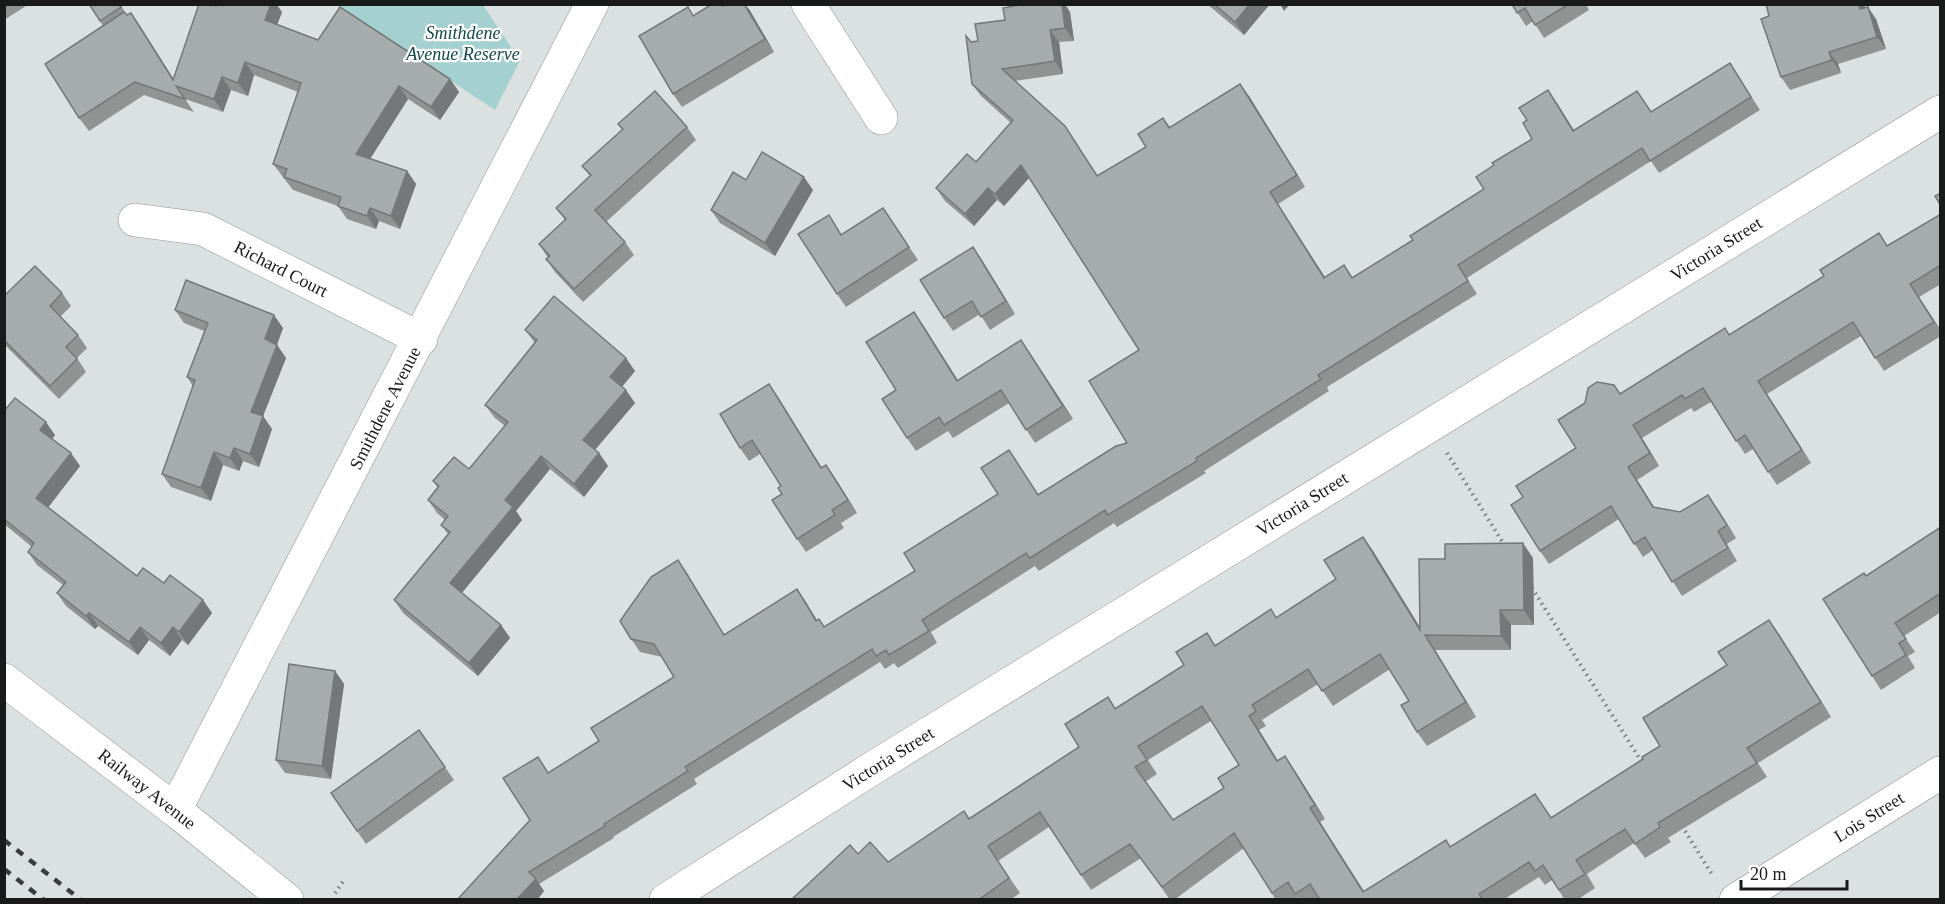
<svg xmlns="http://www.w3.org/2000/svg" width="1945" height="904" viewBox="0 0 1945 904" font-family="'Times New Roman',serif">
<rect width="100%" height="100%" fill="#dbe1e1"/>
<path fill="#a4d1cf" d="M336,5H483L520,61L495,110Z"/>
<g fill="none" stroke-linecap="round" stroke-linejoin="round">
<defs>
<g id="street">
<path d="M808,4L881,118"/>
<path d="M135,220L203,229L421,339"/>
<path d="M4,680L175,810L287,900"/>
<path d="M175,810L592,4"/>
<path d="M666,900L876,766L1940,112"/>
<path d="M1736,900L1940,773"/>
</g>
</defs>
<use href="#street" stroke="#8e9494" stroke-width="34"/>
<g stroke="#767a7a" stroke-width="4" stroke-dasharray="1.5 4.5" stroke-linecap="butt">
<path d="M1447,453L1505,546"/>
<path d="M1532,588L1643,764"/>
<path d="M1682,826L1713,876"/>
<path d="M335,893L344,880"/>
</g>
<use href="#street" stroke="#fff" stroke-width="33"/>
<g stroke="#393c3c" stroke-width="4.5" stroke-dasharray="8 8" stroke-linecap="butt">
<path d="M4,840L81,900"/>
<path d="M4,869L44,900"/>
</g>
</g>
<g fill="#8f9493" fill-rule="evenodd">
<path d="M4,4H29L4,20Z"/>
<path d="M89,4H120L127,15L140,26L173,79L216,6L271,4H276L282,12L277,25L318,40L450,79L459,92L440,120L408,99L370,159L407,171L416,184L400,229L379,221L376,229L347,219L338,206L293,190L273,164L298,92L254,75L248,96L231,90L223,112L185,99L194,112L144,95L89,131L79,118L103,26Z"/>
<path d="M1207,4H1270L1244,35Z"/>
<path d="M1512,4H1586L1589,10L1544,38L1533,21L1526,26Z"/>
<path d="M1864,4L1865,8L1876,19L1886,49L1838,64L1841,73L1790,90L1781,77L1769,16Z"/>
<path d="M724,6L749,9L774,52L682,107L673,94L694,16Z"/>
<path d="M1070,12L1074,41L1059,42L1063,74L1015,81L1065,126L1098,176L1146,147L1163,118L1170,127L1249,96L1305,187L1278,204L1325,277L1344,265L1353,278L1413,240L1484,189L1494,165L1532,139L1557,103L1574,130L1637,91L1651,112L1730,63L1760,110L1659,173L1651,161L1537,233L1467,278L1477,294L1327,387L1329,391L1204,471L1206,473L1117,527L1114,523L1039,571L1035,566L931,632L937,643L898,668L894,663L885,669L880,662L694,779L697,784L613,837L614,838L539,884L544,891L537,900H457L530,820L549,773L599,741L674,677L662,657L640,652L631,639L687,573L724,635L797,589L817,620L819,619L825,627L915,571L998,494L1009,450L1038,494L1127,443L1139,350L1029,178L1004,206L997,200L974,226L945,201L936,188L976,162L1011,123L981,96L972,84L971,42L978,41Z"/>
<path d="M618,124L687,127L696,140L606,222L625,242L634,255L583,302L555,272L546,259L548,258L539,244L565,220L556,208L590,176L582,166L622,130Z"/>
<path d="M746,180L813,190L775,256L720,223L711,210Z"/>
<path d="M883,208L918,260L846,307L837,294L842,235Z"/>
<path d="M1941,214V284L1919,297L1941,331V336L1884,371L1861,336L1767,394L1811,463L1777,485L1753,449L1745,454L1711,402L1694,412L1691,408L1642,438L1659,466L1637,480L1654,507L1680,512L1717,508L1736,538L1727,544L1737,561L1682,596L1653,550L1643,557L1619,519L1549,564L1540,551L1523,497L1576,448L1585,403L1614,385L1620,394L1729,335L1888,245Z"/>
<path d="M973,247L1015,314L990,330L980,314L953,331L944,318Z"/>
<path d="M62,293L71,306L60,317L78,335L87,348L77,358L86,372L59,399L4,344V296Z"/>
<path d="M175,310L283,328L277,345L286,358L263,416L272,429L259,467L243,461L239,471L223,465L211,501L171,487L162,474L193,386L187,377L204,331L184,323Z"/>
<path d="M923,325L958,380L1021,340L1073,419L1035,443L1009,403L953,438L948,431L916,451L907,438L896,390Z"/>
<path d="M525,330L635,371L622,387L635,403L595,450L599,453L608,466L584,497L550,469L516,511L522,520L462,593L501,625L510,638L478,676L403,613L394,600L448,534L441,525L445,520L437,513L428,500L438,488L433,481L469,469L505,426L495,418L485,405L535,343Z"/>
<path d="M778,397L821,468L835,478L857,513L841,523L844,528L806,552L797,539L782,494L781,486L760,454L749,461L740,448Z"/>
<path d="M4,411L55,435L52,439L80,466L48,508L137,576L164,583L203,600L212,613L188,645L182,640L170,656L149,640L138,655L98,626L95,629L66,606L57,593L63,585L37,565L28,552L32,547L4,524Z"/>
<path d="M1941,527V612L1904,636L1915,652L1908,656L1915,668L1881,690L1872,676L1866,576Z"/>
<path d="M1363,537L1373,551L1420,627L1533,558L1534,625H1511V650H1435L1476,717L1427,746L1417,732L1409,701L1390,669L1333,706L1318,684L1262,720L1266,726L1259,730L1278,761L1295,771L1325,819L1320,822L1364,891L1450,846L1545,808L1551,818L1643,759L1660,746L1779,634L1831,717L1758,763L1767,777L1668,838L1671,842L1645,858L1634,843L1587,874L1595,888L1577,900H1565L1552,880L1545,885L1539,877L1503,900H1299L1298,897L1294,900H1276L1244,848L1174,900H1170L1141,858L1091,890L1049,827L998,861L1020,893L1010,900H791L858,854L888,862L969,818L1079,747L1108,697L1115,708L1184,665L1207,633L1215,645L1277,617L1336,579ZM1211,721L1239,765L1224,788L1173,820L1145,782L1157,774L1148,760Z"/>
<path d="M335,671L344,684L331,779L285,773L276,760Z"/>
<path d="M419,730L454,780L366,844L331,793Z"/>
</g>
<g fill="#747878">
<path d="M271,4H276L282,12L274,33L265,20Z"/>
<path d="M744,4L749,9L774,52L765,39Z"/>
<path d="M1062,4H1065L1070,12L1074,41L1065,28Z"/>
<path d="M1250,4H1270L1244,35L1235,22Z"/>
<path d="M1280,4H1290L1284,11Z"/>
<path d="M1859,4H1864L1869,22L1860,9Z"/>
<path d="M1868,7L1876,19L1886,49L1877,37Z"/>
<path d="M131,13L140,26L178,86L173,80Z"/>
<path d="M1050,30L1059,42L1063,74L1055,61Z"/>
<path d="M1829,52L1838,64L1841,73L1832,60Z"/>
<path d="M245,62L254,75L248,96L238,83Z"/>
<path d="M222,77L231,90L223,112L214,99Z"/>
<path d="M450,79L459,92L440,120L431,107Z"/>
<path d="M1240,84L1249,96L1305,187L1297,175Z"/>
<path d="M399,86L408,99L365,167L356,154Z"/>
<path d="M1548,90L1557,103L1582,144L1573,131Z"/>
<path d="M1021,165L1030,177L1004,206L995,194Z"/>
<path d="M407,171L416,184L400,229L391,216Z"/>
<path d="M804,177L813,190L775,256L765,243Z"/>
<path d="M988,188L997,200L974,226L965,214Z"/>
<path d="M1270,192L1278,204L1333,290L1324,278Z"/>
<path d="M370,208L379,221L376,229L367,216Z"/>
<path d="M973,247L982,260L1015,314L1006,301Z"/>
<path d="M1910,284L1919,297L1941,331L1934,322Z"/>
<path d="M914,312L923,325L966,394L957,381Z"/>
<path d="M274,315L283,328L274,352L265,339Z"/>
<path d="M1021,340L1030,353L1073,419L1063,406Z"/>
<path d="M277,345L286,358L263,416L272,429L259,467L250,454L251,412Z"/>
<path d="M626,358L635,371L619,390L610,377Z"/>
<path d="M1758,381L1767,394L1811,463L1802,450Z"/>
<path d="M769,384L778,397L830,481L821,468Z"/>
<path d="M626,390L635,403L592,453L583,440Z"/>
<path d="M46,422L55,435L49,443L40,430Z"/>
<path d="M1633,425L1642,438L1659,466L1650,453Z"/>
<path d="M234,448L243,461L239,471L230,458Z"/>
<path d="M214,452L223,465L211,501L201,488Z"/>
<path d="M71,453L80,466L45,511L36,498Z"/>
<path d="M599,453L608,466L584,497L574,484Z"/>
<path d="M541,456L550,469L516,511L522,520L459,596L450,583L505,500Z"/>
<path d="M826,465L835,478L857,513L848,500Z"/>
<path d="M1628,467L1637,480L1662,520L1653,507Z"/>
<path d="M1708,495L1717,508L1736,538L1727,525Z"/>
<path d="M1363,537L1373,551L1430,644L1420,630Z"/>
<path d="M1523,543L1533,558L1534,625L1524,610Z"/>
<path d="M678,560L687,573L732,648L724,635Z"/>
<path d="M797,589L806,602L825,634L816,621Z"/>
<path d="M203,600L212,613L188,645L179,632Z"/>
<path d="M1500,610L1511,625V650L1501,636Z"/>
<path d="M89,613L98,626L95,629L86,616Z"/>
<path d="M1769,620L1779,634L1831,717L1821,702Z"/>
<path d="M501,625L510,638L478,676L469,663Z"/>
<path d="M140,627L149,640L138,655L129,642Z"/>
<path d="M173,627L182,640L170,656L161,643Z"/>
<path d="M1425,635L1435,650L1476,717L1466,702Z"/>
<path d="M335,671L344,684L331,779L322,766Z"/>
<path d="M1249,716L1259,730L1287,776L1277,761Z"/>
<path d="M1285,756L1295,771L1325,819L1315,805Z"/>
<path d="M1310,808L1320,822L1369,900H1368Z"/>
<path d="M536,879L544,891L537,900H519L518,898Z"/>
</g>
<g fill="#a6acab" stroke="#747878" stroke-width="1.5" fill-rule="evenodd">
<path d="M89,4H119L121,7L100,21Z"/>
<path d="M199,4H212L216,6V4H271L265,20L318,40L340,7L450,79L431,107L399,86L356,154L407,171L391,216L370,208L367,216L338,206L341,197L284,177L287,169L273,164L301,83L245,62L238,83L222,77L214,99L176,86L185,99L135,82L79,118L45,64L124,12L127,15L131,13L173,80Z"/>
<path d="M712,4H722L723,6L726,4H744L765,39L673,94L639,36L688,7L693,16Z"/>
<path d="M1025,4H1062L1065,28L1050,30L1055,61L1002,69L1065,126L1097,176L1146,147L1138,134L1163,118L1169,128L1240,84L1297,175L1270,192L1324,278L1344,265L1352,278L1413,240L1410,236L1484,189L1476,177L1494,165L1492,163L1532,139L1523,123L1527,120L1519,108L1548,90L1573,131L1637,91L1651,112L1730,63L1751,97L1650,161L1642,148L1458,265L1468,281L1318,375L1321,379L1196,458L1197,461L1108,515L1105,510L1030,558L1026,553L922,620L929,631L889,655L886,650L876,656L872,649L685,767L688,771L604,824L605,826L529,872L536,879L518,898L519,900H457L530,820L503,778L538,757L548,773L599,741L591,728L674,677L654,644L631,639L620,621L651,577L678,560L724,635L797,589L816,621L819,619L824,627L915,571L904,553L998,494L981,468L1009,450L1038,495L1116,446L1127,443L1089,381L1139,350L1021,165L995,194L988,188L965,214L936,188L967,154L976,162L1013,120L972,84L966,36L971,42L978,41L975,24L1005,20L1003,8Z"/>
<path d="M1214,4H1250L1235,22Z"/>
<path d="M1512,4H1569L1535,25L1525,8L1517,13Z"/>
<path d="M1766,4H1859L1860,9L1868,7L1877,37L1829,52L1832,60L1781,77L1761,19L1769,16Z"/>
<path d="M655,91L687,127L595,210L625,242L574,289L546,259L550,256L539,244L566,219L556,208L591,175L582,166L623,129L618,124Z"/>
<path d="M762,152L804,177L765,243L711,210L733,172L746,180Z"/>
<path d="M1941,193V206L1935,196Z"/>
<path d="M883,208L909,247L837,294L798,234L829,215L841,235Z"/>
<path d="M1941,214V265L1910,284L1934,322L1875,358L1853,322L1758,381L1802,450L1768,472L1745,435L1736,441L1703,388L1685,399L1682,395L1633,425L1650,453L1628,467L1653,507L1680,512L1708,495L1727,525L1718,531L1728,548L1672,582L1645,537L1634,544L1611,506L1540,551L1511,505L1523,497L1516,486L1576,448L1558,420L1585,403L1588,388L1597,382L1614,385L1620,394L1725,328L1729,335L1824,276L1820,270L1879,233L1887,246Z"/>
<path d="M973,247L1006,301L981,317L972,301L944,318L920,280Z"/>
<path d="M35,266L62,293L50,306L78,335L66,347L77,359L50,386L4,340V296Z"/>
<path d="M186,280L274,315L265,339L277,345L251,412L263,416L250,454L234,448L230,458L214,452L201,488L162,474L195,380L187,377L208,323L175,310Z"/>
<path d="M554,296L626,358L610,377L626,390L583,440L599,453L574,484L541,456L505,500L513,507L450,583L501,625L469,663L394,600L450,532L441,525L448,516L428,500L439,486L433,481L454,457L469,469L508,422L485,405L537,340L525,330Z"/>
<path d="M914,312L957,381L1021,340L1063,406L1026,430L1001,390L944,425L939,417L907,438L882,399L896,390L866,342Z"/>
<path d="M769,384L821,468L826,465L848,500L832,510L835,515L797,539L772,500L782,494L778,488L781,486L752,440L740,448L720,414Z"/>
<path d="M15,398L46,422L40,430L71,453L36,498L137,576L143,568L164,583L170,575L203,600L179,632L173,627L161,643L140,627L129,642L89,613L86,616L57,593L66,582L28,552L34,543L4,519V411Z"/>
<path d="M1941,527V593L1895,623L1906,639L1899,643L1906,655L1872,676L1823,599L1864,573L1866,576Z"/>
<path d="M1363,537L1420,630L1419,559H1445V544L1523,543L1524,610H1500L1501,636L1425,635L1466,702L1417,732L1401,705L1409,701L1380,654L1322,691L1308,669L1252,705L1256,711L1249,716L1277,761L1285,756L1315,805L1310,808L1363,892L1446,840L1450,847L1535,794L1551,818L1643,759L1642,757L1660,746L1643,718L1727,665L1718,652L1769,620L1821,702L1747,748L1757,763L1658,823L1660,827L1635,844L1625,829L1576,860L1585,874L1559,890L1543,865L1535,871L1529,862L1479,894L1483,900H1320L1310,884L1295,894L1288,882L1272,893L1234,833L1162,887L1130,844L1081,875L1040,812L988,846L1009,878L978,900H791L850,845L858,854L870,842L888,862L964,811L969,819L1079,747L1065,724L1108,697L1115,709L1184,665L1176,652L1207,633L1215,646L1271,609L1276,618L1336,579L1324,560ZM1202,706L1239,765L1218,778L1224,788L1173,820L1135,767L1147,760L1138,746Z"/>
<path d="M289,664L335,671L322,766L276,760Z"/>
<path d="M419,730L445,767L357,831L331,793Z"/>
</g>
<g text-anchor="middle" stroke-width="4.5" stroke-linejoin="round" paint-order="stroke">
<g font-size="18" font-style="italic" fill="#134949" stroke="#fff">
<text x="463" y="39">Smithdene<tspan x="463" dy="21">Avenue Reserve</tspan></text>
</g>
<g font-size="18" fill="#191b1b" stroke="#fff">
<text transform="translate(1716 249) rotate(-32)" y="6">Victoria Street</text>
<text transform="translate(281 269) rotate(27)" y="6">Richard Court</text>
<text transform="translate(385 408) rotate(-63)" y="6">Smithdene Avenue</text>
<text transform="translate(1302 504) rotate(-32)" y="6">Victoria Street</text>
<text transform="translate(888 759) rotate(-32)" y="6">Victoria Street</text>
<text transform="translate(147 789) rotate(38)" y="6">Railway Avenue</text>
<text transform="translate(1869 817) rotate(-32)" y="6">Lois Street</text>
</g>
</g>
<rect width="1945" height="904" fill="none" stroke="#191b1b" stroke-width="12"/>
<path d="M1741 880v9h106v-9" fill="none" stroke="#191b1b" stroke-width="3"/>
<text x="1750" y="880" font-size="18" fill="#191b1b" stroke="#ffffff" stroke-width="4.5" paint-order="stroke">20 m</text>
</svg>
